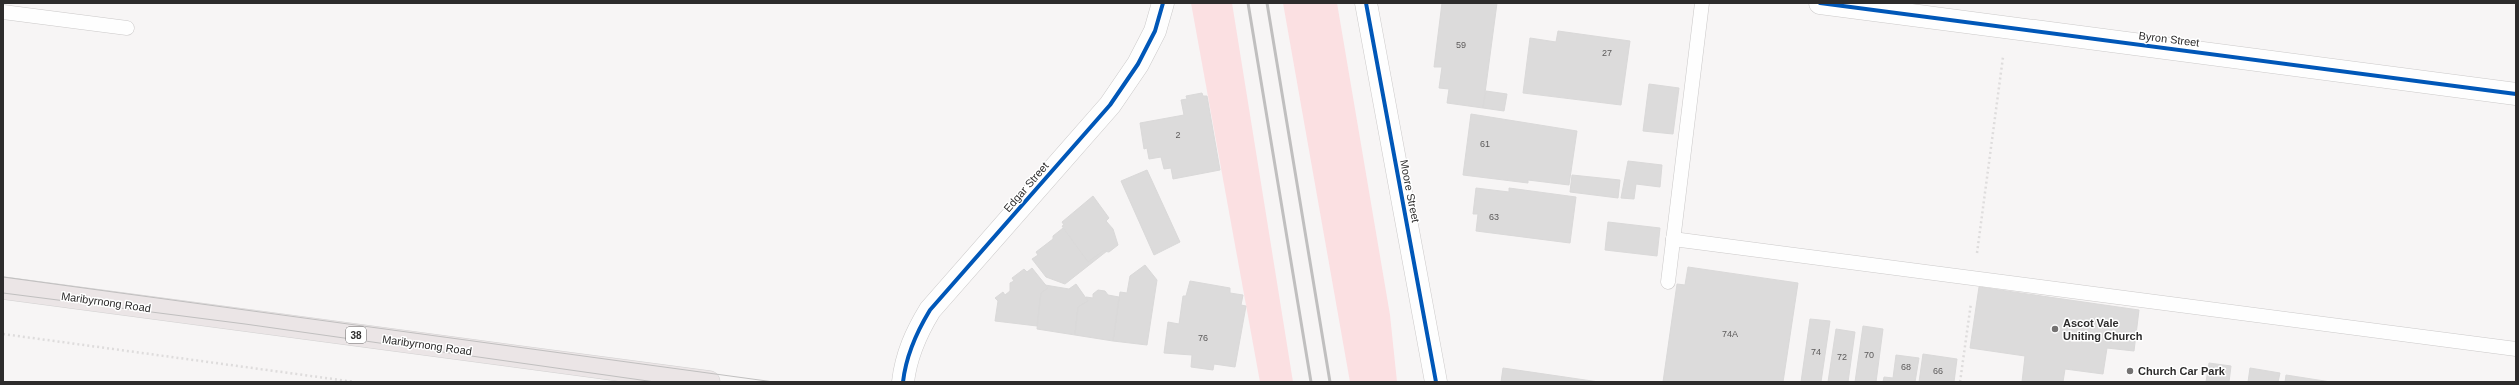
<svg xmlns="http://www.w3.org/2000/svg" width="2519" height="385" viewBox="0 0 2519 385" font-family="Helvetica,sans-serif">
<rect width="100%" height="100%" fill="#f7f5f5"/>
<g fill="#fbe0e2">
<path d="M1191,3H1232L1293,382H1260Z"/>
<path d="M1283,3H1337L1390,315L1397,382H1350Z"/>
</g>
<g fill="#dcdbdb" stroke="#dad9d9">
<path d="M1442,3H1497L1483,108L1447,103L1449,89L1439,88L1442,67H1434Z"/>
<path d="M1558,31L1630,41L1621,105L1523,93L1530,38L1556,42Z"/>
<path d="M1649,84L1679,88L1673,134L1643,131Z"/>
<path d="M1486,91L1507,94L1504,111L1483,108Z"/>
<path d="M1202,93L1203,96H1207L1220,170L1173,179L1171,168L1164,169L1161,157L1149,159L1147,148L1144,149L1140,123L1184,115L1181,100L1187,99L1186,96Z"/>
<path d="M1471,114L1577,131L1569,185L1528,180V183L1463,175Z"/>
<path d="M1628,161L1662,165L1660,187L1636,184L1634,199L1621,198Z"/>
<path d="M1147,170L1180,242L1154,255L1121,181Z"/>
<path d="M1572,175L1620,180L1618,198L1570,192Z"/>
<path d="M1476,188L1509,192V188L1576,197L1570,243L1476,231L1478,214H1473Z"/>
<path d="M1093,196L1109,218L1106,221L1113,229L1118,245L1109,252L1103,251L1088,262L1062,226L1064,225L1062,222Z"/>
<path d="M1608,222L1660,228L1657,256L1605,250Z"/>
<path d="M1063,228L1088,262L1103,251H1107L1065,284L1046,277L1032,259L1038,255L1036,252L1053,239V236Z"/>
<path d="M1145,265L1157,280L1147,345L1113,341L1120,292L1127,293L1130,276Z"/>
<path d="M1688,267L1798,283L1783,382H1663L1677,284L1685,285Z"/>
<path d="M1032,268L1048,288L1041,293L1037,326L995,321L998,301L995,298L1003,292L1005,295L1010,291V283L1014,281L1012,278L1024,269L1027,272Z"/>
<path d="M1190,281L1230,288V293L1243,295L1241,305L1246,306L1235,367L1214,364L1213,370L1191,367L1192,355L1164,353L1168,322L1179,324L1183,296H1186Z"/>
<path d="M1076,284L1088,301L1078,307L1075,335L1037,329L1041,293L1048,288L1045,285L1069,289Z"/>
<path d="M1979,287L2139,310L2134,351L2107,348L2103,374L2065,369L2063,382H2022L2025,356L1970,348Z"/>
<path d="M1098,290L1105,291L1108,295L1119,297L1113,341L1075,335L1078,307L1088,301L1086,297L1093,298V294Z"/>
<path d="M1810,319L1830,321L1821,382H1801Z"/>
<path d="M1863,326L1883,329L1876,382H1855Z"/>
<path d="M1836,329L1855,332L1848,382H1828Z"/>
<path d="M1923,354L1957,359L1954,382H1919Z"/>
<path d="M1896,355L1919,358L1915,382H1883L1884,377L1893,378Z"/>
<path d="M2209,363L2231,366L2229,382H2206Z"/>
<path d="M1503,368L1599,382H1501Z"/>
<path d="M2250,368L2280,373L2278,382H2248Z"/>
<path d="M2286,375L2331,382H2285Z"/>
</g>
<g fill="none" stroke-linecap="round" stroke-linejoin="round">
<defs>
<g id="service">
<path d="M3,12L127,28"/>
<path d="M1673,239L2516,349"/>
<path d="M1668,282L1702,3"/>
</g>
<g id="minor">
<path d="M1820,3L2516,94"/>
<path d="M903,382C906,355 916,333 930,310L1110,105L1138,64L1155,31L1163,3"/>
</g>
<path id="tertiary" d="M1366,3L1436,382"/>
<path id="primary" d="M3,288L709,382"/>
</defs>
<use href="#service" stroke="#cbc9c9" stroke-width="15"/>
<use href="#minor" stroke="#cbc9c9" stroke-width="23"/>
<use href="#tertiary" stroke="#cbc9c9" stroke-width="23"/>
<use href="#primary" stroke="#d2d1d1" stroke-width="23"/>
<g stroke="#dedcdc" stroke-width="2.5" stroke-dasharray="2 3" stroke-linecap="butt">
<path d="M1977,253L2003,57"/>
<path d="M3,334L355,382"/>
<path d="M1960,382L1971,303"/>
</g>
<use href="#service" stroke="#fefefe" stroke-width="14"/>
<use href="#minor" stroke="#fefefe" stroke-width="22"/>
<use href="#tertiary" stroke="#fefefe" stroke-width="22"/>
<use href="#primary" stroke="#ebe5e6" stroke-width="22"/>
<g stroke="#c0bfbf" stroke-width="1">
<path d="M3,277L774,382"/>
<path d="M3,293L245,324L655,382"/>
</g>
<g stroke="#c0bfbf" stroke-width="3">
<path d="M1248,3L1311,382"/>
<path d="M1267,3L1330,382"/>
</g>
<defs>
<g id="cycleway">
<path d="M1366,3L1436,382"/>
<path d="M1820,3L2516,94"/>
<path d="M903,382C906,355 916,333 930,310L1110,105L1138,64L1155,31L1163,3"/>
</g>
</defs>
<use href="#cycleway" stroke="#fff" stroke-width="6"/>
<use href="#cycleway" stroke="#0057b8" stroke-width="4"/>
</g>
<g fill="#747272" stroke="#fff" stroke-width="1.5">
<circle cx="2055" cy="329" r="4"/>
<circle cx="2130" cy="371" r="4"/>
</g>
<g text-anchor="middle" stroke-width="3" stroke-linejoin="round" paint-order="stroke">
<g font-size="9" fill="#5c5a5a">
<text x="1461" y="48">59</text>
<text x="1607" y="56">27</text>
<text x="1178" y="138">2</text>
<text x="1485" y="147">61</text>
<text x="1494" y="220">63</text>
<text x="1730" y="337">74A</text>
<text x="1203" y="341">76</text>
<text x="1816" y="355">74</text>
<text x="1869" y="358">70</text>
<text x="1842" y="360">72</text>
<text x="1906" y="370">68</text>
<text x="1938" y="374">66</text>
</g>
<rect fill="#fff" stroke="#6c6b6b" stroke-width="1" x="346" y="327" width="20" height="16" rx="3"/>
<g font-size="10" font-weight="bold" fill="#2d2c2c">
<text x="356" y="339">38</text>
</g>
<g font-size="11" fill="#2d2c2c" stroke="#fff">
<text transform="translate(2169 39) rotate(7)" y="4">Byron Street</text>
<text transform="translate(1026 187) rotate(-49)" y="4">Edgar Street</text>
<text transform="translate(1410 191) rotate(79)" y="4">Moore Street</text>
<text transform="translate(106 302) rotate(8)" y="4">Maribyrnong Road</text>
<text transform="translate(427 345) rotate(8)" y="4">Maribyrnong Road</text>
</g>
<g font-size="11" font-weight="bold" fill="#2d2c2c" stroke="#fff" text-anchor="start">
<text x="2063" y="327">Ascot Vale<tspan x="2063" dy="13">Uniting Church</tspan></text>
<text x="2138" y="375">Church Car Park</text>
</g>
</g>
<rect width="2519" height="385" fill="none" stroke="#2d2c2c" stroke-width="8"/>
</svg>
